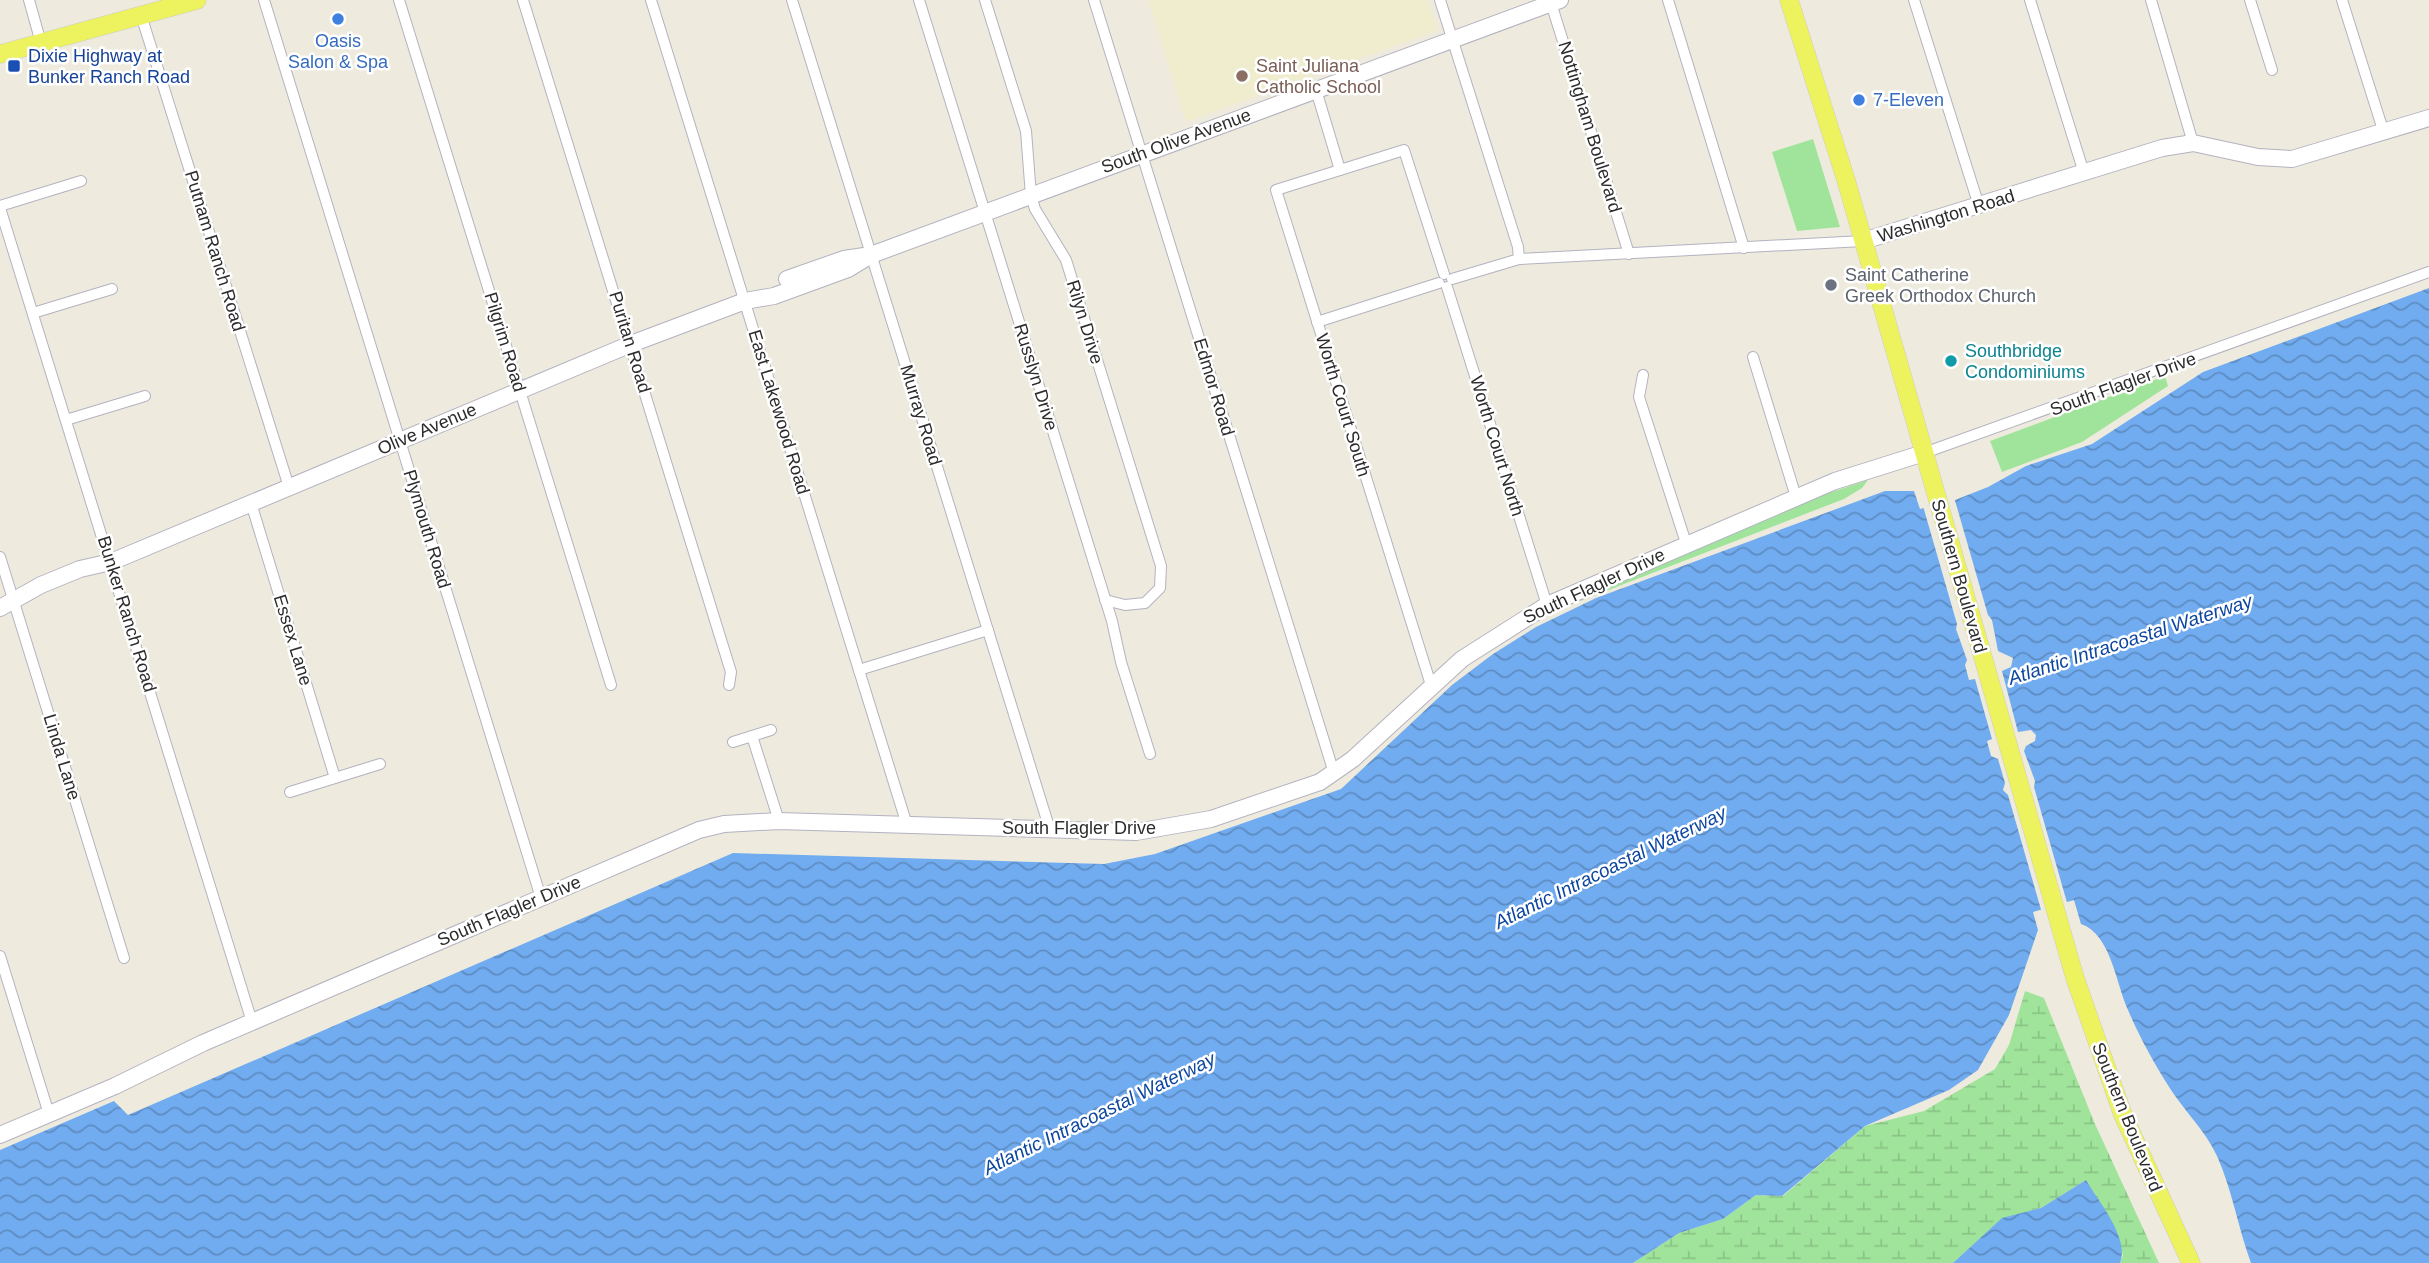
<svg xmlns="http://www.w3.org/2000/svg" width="2429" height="1263" viewBox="0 0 2429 1263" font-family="Arial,sans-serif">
<defs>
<pattern id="wetland-marsh" width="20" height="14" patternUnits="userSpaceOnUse" patternTransform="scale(1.75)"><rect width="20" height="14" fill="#a0e49b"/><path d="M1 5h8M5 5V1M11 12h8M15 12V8" fill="none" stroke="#8ac486"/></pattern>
<pattern id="water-waves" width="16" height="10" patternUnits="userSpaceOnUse" patternTransform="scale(1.75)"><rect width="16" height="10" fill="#71acf0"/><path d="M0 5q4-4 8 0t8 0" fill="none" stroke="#5d8cc3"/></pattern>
</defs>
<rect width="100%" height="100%" fill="#eeebde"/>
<path fill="#efedce" d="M1148,0H1428L1438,30L1186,122Z"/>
<g fill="#a0e49b">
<path d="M1813,139L1840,227L1797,231L1772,152Z"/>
<path d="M2165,376L2168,386L2082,442L2002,472L1990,441Z"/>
<path d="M1868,480L1862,488L1844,499L1562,608L1561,605L1820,496Z"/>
</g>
<path fill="url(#wetland-marsh)" d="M2025,991L2044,998L2095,1124L2159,1263H2120L2123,1255L2086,1180L2041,1208L2002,1219L1953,1263H1633L1679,1233L1723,1219L1756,1195L1783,1196L1865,1126L1924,1111L1995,1069L2009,1045Z"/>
<g fill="url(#water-waves)">
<path d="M2429,288V1263H2251C2238,1228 2232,1189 2217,1156C2205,1130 2186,1113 2171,1090C2155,1065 2140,1038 2128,1010C2116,984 2111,934 2081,924L2074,900L2033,912L2038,930L2009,1015L1978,1070L1949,1090L1865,1126L1782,1196L1756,1195L1723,1219L1679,1233L1633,1263H0V1150L114,1101L128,1115L733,853L1104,864L1155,854L1341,789L1452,685L1493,654L1536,627L1596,598L1885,491H1914L1920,509L1955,500L1988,487L2026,466L2092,444L2203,372Z"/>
<path d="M2086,1180C2098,1201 2130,1238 2120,1263H1953L2002,1218L2041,1208Z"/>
</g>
<path fill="#eeebde" d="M1954,497L1988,615L1992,620L1998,651L2013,658L2011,667L2002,671L2018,732L2031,730L2036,735L2035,741L2026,746L2024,751L2035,781L2034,787L2068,906L2042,913L2008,795L2003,790L2005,783L1998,759L1991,756L1987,741L1992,739L1975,679L1969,680L1965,665L1967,660L1956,629L1957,624L1923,506Z"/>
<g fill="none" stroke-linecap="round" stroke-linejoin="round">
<defs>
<g id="street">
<path d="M29,0L41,43"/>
<path d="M264,0L541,898"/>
<path d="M399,0L611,685"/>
<path d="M523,0L731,672L729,685"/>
<path d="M651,0L907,825"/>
<path d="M792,0L1050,830"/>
<path d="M919,0L1112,621L1121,662L1150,754"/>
<path d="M985,0L1026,131L1031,196L1035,209L1066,260L1161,566L1160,588L1145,603L1125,605L1105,600"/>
<path d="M1094,0L1334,773"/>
<path d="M1440,0L1518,247L1519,259"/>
<path d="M1668,0L1744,248"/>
<path d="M1914,0L1979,206"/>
<path d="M2030,0L2084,173"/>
<path d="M2151,0L2193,143"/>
<path d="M2250,0L2272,70"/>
<path d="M2342,0L2383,130"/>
<path d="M1551,3L1629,254"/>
<path d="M141,15L289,487"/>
<path d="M1316,90L1340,170"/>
<path d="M0,206L81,181"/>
<path d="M0,208L252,1022"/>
<path d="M1452,279L1519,259L1863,241"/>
<path d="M1447,287L1547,605"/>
<path d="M33,313L112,289"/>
<path d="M1317,322L1439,283"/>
<path d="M1753,357L1796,497"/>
<path d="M1643,375L1639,397L1686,543"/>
<path d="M66,420L145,396"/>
<path d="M1924,453L2429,272"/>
<path d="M251,503L335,778"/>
<path d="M0,557L124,958"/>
<path d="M859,670L988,630"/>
<path d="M1431,685L1276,190L1404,150L1444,274"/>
<path d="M752,736L779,821"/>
<path d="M733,742L771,730"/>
<path d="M290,792L380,764"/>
<path d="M0,956L49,1114"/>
</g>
<g id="secondary">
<path d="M1863,241L2162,148L2193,143L2258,157L2292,159L2429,118"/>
<path d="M787,279L844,259L871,255L1560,0"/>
<path d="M0,608L41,585L80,569L111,562L631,344L745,301L774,296L848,269L871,255"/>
<path d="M0,1135L115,1086L203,1043L699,830L724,824L779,821L1136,832L1211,819L1320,782L1353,759L1462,659L1547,605L1835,481L1924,453"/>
</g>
<g id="primary">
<path d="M1789,0L1846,180L2075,978L2123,1115L2191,1263"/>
<path d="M0,54L197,0"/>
</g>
</defs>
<use href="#street" stroke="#b3b2c0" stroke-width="12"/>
<use href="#secondary" stroke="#b3b2c0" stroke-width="18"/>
<use href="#primary" stroke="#ccc" stroke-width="19"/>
<use href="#street" stroke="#fff" stroke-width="10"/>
<use href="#secondary" stroke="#fff" stroke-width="16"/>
<use href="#primary" stroke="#edf25f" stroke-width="18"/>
</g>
<g fill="#3f7fe0" stroke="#fff" stroke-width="2.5">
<circle cx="338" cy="19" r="7"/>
<circle cx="1859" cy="100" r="7"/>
</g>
<rect fill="#1a4fb4" stroke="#fff" stroke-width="2.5" x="7" y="59" width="14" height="14" rx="3.5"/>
<circle fill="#8d6e63" stroke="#fff" stroke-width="2.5" cx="1242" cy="76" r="7"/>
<circle fill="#6b7280" stroke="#fff" stroke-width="2.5" cx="1831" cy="285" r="7"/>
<circle fill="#0f9aa8" stroke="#fff" stroke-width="2.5" cx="1951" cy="361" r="7"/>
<g text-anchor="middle" stroke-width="5" stroke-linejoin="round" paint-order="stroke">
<g font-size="18" fill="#366cbe" stroke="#fff">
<text x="338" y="47">Oasis<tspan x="338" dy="21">Salon &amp; Spa</tspan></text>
<text x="1873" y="106" text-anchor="start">7-Eleven</text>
</g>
<g font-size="18" fill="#164399" stroke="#fff" text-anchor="start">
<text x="28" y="62">Dixie Highway at<tspan x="28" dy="21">Bunker Ranch Road</tspan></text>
</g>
<g font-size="18" fill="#785e54" stroke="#fff" text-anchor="start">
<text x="1256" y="72">Saint Juliana<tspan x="1256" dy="21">Catholic School</tspan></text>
</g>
<g font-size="18" fill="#2c2c2c" stroke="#fff">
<text transform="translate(1590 127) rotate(73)" y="6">Nottingham Boulevard</text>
<text transform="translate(1176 141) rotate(-20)" y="6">South Olive Avenue</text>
<text transform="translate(1946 216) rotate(-17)" y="6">Washington Road</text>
<text transform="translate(215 251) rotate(73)" y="6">Putnam Ranch Road</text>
<text transform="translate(1085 322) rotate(73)" y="6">Rilyn Drive</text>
<text transform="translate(505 342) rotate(73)" y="6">Pilgrim Road</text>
<text transform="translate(630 342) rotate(73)" y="6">Puritan Road</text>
<text transform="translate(1036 377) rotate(73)" y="6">Russlyn Drive</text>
<text transform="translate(2123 384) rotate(-20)" y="6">South Flagler Drive</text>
<text transform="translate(1214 387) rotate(73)" y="6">Edmor Road</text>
<text transform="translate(1343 405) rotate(73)" y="6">Worth Court South</text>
<text transform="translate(779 412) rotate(73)" y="6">East Lakewood Road</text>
<text transform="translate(921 415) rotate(73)" y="6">Murray Road</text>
<text transform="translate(427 429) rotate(-23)" y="6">Olive Avenue</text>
<text transform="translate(1497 446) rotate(73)" y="6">Worth Court North</text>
<text transform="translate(427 529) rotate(73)" y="6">Plymouth Road</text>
<text transform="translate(1959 576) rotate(74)" y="6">Southern Boulevard</text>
<text transform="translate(1594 586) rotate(-25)" y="6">South Flagler Drive</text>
<text transform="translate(127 614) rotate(73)" y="6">Bunker Ranch Road</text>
<text transform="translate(293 640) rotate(73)" y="6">Essex Lane</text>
<text transform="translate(62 757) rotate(73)" y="6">Linda Lane</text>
<text x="1079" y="834">South Flagler Drive</text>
<text transform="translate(509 911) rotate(-23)" y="6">South Flagler Drive</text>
<text transform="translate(2127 1117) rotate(68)" y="6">Southern Boulevard</text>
</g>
<g font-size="18" fill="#5b616d" stroke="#fff" text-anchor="start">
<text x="1845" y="281">Saint Catherine<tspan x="1845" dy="21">Greek Orthodox Church</tspan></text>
</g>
<g font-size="18" fill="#0d838f" stroke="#fff" text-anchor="start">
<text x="1965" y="357">Southbridge<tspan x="1965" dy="21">Condominiums</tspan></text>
</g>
<g font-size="19" font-style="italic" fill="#0c46a0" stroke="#fff">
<text transform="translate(2130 639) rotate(-18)" y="7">Atlantic Intracoastal Waterway</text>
<text transform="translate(1610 867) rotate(-26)" y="7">Atlantic Intracoastal Waterway</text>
<text transform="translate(1099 1113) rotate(-26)" y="7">Atlantic Intracoastal Waterway</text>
</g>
</g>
</svg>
